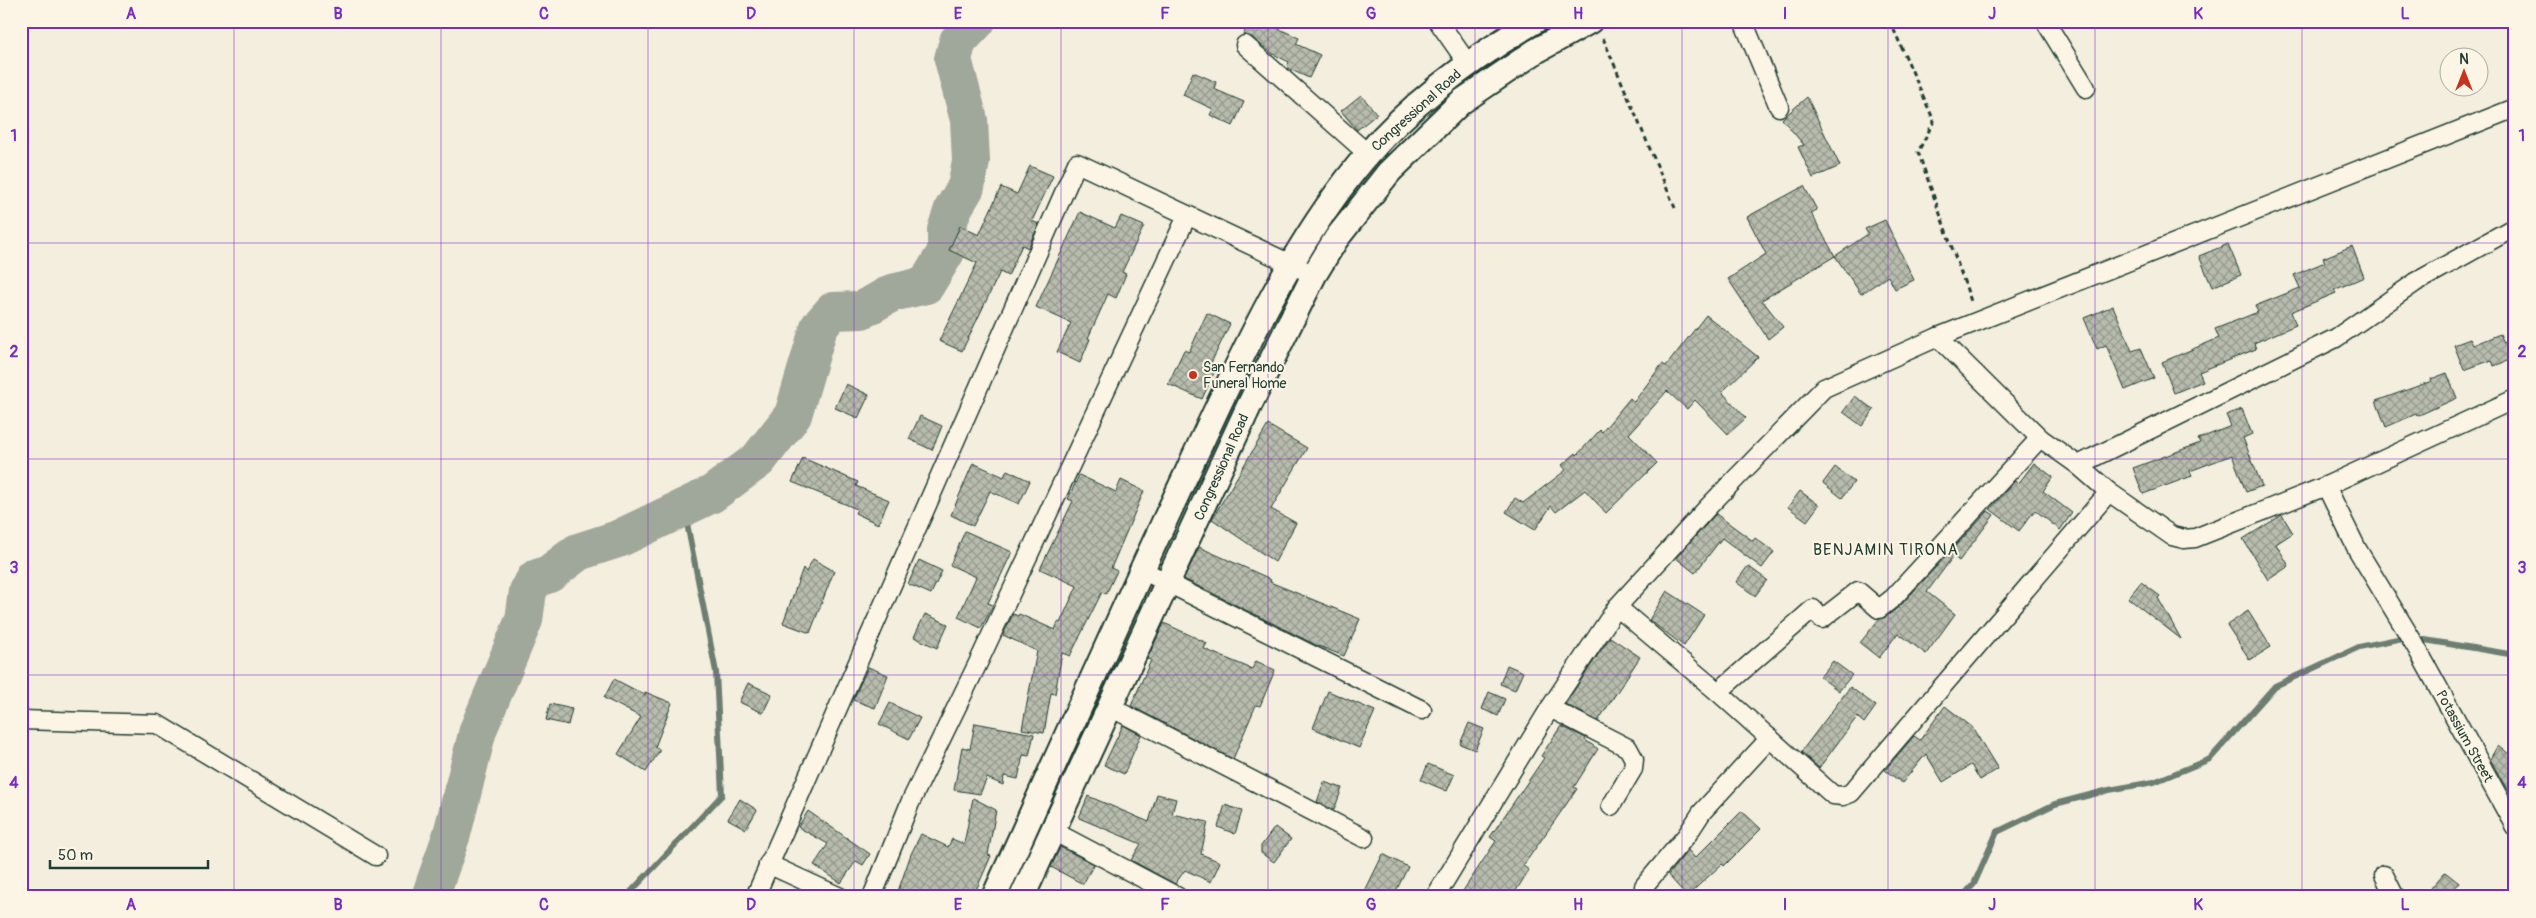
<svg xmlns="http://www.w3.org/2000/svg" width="2536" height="918" viewBox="0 0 2536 918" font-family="Pangolin,sans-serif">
<defs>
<pattern id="building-cross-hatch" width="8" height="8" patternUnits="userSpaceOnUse" patternTransform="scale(1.25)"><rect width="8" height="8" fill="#b8bcae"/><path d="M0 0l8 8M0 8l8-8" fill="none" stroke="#959a8e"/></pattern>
</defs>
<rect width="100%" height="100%" fill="#f3eede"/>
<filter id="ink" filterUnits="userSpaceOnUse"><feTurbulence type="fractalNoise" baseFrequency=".02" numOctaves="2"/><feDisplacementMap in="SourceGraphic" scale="10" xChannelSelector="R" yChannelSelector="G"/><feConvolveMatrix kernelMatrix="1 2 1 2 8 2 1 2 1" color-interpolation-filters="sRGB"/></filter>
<g filter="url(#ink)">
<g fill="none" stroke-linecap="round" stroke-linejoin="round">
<g stroke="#6c7d72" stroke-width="6">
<path d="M626,897L722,795L716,672L684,508"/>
<path d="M1962,897L1974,884L1997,832L2055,804L2109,790L2154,782L2210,759L2275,686L2359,647L2407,637L2515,655"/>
</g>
<path stroke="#a0a89b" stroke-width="38" d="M430,897L452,834L478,730L524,620L528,591L535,579L549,574L578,552L618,539L712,494L758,460L793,415L819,327L833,311L862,310L892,293L926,285L946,252V230L953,209L966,187L971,161L969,120L953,59L958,41L977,21"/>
</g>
<g fill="url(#building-cross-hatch)" stroke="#1f3d34">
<path d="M1250,21H1277L1275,27L1299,38L1296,44L1320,55L1309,78L1287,68L1289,62L1271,53L1252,37L1243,35Z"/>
<path d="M1193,72L1216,82L1214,89L1244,102L1233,126L1210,115L1213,109L1183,95Z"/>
<path d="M1361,95L1377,114L1357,130L1341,111Z"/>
<path d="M1807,97L1840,166L1813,178L1798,147L1804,145L1782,119Z"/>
<path d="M1030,166L1053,176L1032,221L1039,224L1028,248L1022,245L1008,276L1000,272L962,351L939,341L977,263L949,250L960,226L979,235L1001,187L1017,194Z"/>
<path d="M1804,186L1817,210L1811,213L1835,256L1762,300L1783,327L1768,339L1728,279L1766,254L1747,217Z"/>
<path d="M1080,212L1115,228L1121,216L1144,226L1122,272L1126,274L1116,298L1108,294L1088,338L1090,339L1080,363L1057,352L1071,323L1036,307Z"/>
<path d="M1885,220L1914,280L1895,289L1888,276L1861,294L1835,256L1868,234L1865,229Z"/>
<path d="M2228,244L2241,275L2212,287L2199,256Z"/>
<path d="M2352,246L2364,277L2334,290L2336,293L2291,312L2296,325L2254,343L2256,349L2199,372L2203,381L2174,393L2162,362L2219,338L2215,329L2258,312L2255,306L2300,288L2294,275L2325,262L2323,258Z"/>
<path d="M2113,306L2132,351L2141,348L2154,378L2125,390L2106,345L2097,349L2084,318Z"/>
<path d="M1207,313L1230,324L1211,363L1217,366L1202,399L1168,384L1184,350L1189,352Z"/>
<path d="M1706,315L1758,357L1722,392L1746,418L1728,434L1695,400L1687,409L1667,391L1629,434L1657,463L1606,513L1585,490L1556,512L1551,506L1535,530L1506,512L1515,498L1523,503L1566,470L1562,465L1576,453L1577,455L1600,430L1602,432L1630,398L1634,402L1662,364L1666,366Z"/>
<path d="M2500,334L2504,343L2515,339V358L2494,366L2492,360L2464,370L2454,345L2470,339L2473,345Z"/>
<path d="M2447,373L2457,398L2417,416L2416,414L2386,427L2376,401L2432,381L2431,379Z"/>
<path d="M846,384L869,395L858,418L835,408Z"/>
<path d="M1855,396L1874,410L1862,426L1843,412Z"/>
<path d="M2242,409L2252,434L2243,438L2262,486L2246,492L2232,455L2190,471L2192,476L2143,494L2133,468L2200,443L2198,439L2231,426L2226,415Z"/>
<path d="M920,416L942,426L932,450L909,439Z"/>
<path d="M1268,425L1307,448L1271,509L1296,523L1275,562L1212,519Z"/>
<path d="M803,458L858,482L856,486L889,500L878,524L855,513L857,509L792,482Z"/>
<path d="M973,463L1004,477L1007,470L1030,481L1019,504L990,491L973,526L951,515Z"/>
<path d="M2034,463L2053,477L2043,491L2072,513L2060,530L2035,510L2019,531L1990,509L2015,481L2018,484Z"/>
<path d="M1835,467L1854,482L1842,498L1823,483Z"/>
<path d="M1079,475L1116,492L1121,480L1144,491L1111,568L1117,571L1106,594L1102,592L1070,656L1062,653L1055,694L1051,693L1044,733L1022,729L1037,651L1003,635L1013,614L1018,616L1019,614L1055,630L1058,622L1060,623L1077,586L1040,569L1073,501L1068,499Z"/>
<path d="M1800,491L1819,505L1807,521L1788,507Z"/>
<path d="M1988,511L1994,515L1959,561L1949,553Z"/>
<path d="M1716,514L1753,541L1755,538L1774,552L1762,568L1722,538L1695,573L1676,558Z"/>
<path d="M2282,515L2293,533L2276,544L2289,566L2268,580L2243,539Z"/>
<path d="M965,531L1012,552L988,603L993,605L981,628L958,617L976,577L950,565Z"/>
<path d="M1199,547L1266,577L1271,580L1270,582L1360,619L1344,656L1316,645L1184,579Z"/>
<path d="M1948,554L1952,558L1927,592L1955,614L1926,654L1898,633L1879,658L1860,643L1879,619L1886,617L1901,605Z"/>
<path d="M813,559L834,571L810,633L783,623L803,568L806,572Z"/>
<path d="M919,560L942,571L931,594L908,584Z"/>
<path d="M1748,566L1767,580L1755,596L1736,582Z"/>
<path d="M2141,582L2160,596L2158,598L2181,639L2128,598Z"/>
<path d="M1667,591L1704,615L1684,646L1649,620Z"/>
<path d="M2248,611L2271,647L2250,660L2227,625Z"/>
<path d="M925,614L948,624L937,648L914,637Z"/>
<path d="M1164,623L1207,643L1204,649L1252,669L1256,661L1275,670L1260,706L1256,705L1233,759L1131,706L1151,660L1147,659Z"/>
<path d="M1610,637L1640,657L1598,721L1565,704Z"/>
<path d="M1833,661L1852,675L1839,691L1820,677Z"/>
<path d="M1507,665L1523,672L1515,690L1500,684Z"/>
<path d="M868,667L888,675L875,708L853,700Z"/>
<path d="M614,679L645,695V692L672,703L655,747L660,750L646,772L618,754L641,717L604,698Z"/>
<path d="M748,683L772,694L763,713L739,702Z"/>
<path d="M1850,687L1876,706L1864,723L1857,717L1819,768L1801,752Z"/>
<path d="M1328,691L1375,711L1359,748L1313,728Z"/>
<path d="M1489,692L1505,699L1498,716L1482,709Z"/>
<path d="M890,703L920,718L909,739L879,724Z"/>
<path d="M550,704L572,709L568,725L546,720Z"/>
<path d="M1945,706L1972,727L1998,769L1980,780L1971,765L1943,782L1926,754L1902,783L1885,770L1914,736L1920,740Z"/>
<path d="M975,723L1034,734L1029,756L1023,755L1018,779L1004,776L1003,785L987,778L980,794L954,790L962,747L970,749Z"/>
<path d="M1469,723L1484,729L1475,750L1460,744Z"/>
<path d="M1123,725L1141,735L1124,774L1104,765Z"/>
<path d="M1561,726L1586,738L1585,740L1598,749L1574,787L1577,789L1523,866L1529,870L1512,897H1459L1496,841L1490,837L1544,758L1541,756Z"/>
<path d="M2498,745L2515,759V804L2490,759Z"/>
<path d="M1428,764L1454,775L1447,791L1421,780Z"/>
<path d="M1324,782L1342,788L1334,810L1317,802Z"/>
<path d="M1157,794L1176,799L1172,814L1208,822L1201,854L1220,862L1211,882L1185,870L1175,884L1131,860L1141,844L1079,818L1088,796L1149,822Z"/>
<path d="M973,798L996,810L988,855L991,856L973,897H896L911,854L921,834L948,847L952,839L964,844Z"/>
<path d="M740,799L757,810L746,829L728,819Z"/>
<path d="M1225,805L1242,811L1235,834L1218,827Z"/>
<path d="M808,811L870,854L863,865L856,861L841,883L814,865L828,844L798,827Z"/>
<path d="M1742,811L1761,829L1724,866L1722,864L1687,896L1668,875L1688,850L1695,858Z"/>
<path d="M1275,827L1291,839L1274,862L1261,853V846Z"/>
<path d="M1060,847L1094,864L1083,884L1051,867Z"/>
<path d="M1383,854L1408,867L1393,897H1362Z"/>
<path d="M2445,872L2459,883L2447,897H2423Z"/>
</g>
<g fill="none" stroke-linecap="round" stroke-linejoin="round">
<defs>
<g id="street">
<path d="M1438,21L1468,64"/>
<path d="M1743,21L1779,107"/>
<path d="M2045,21L2086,88"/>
<path d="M1245,45L1368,154"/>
<path d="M1938,337L2040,438L2078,465L2109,492L2172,536L2184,539L2195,538L2326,486L2515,399"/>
<path d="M2040,438L1893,598L1879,609L1858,591L1822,619L1813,609L1718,692L1833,795L1843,796L1851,793L2109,492"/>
<path d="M2078,465L2336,338L2416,282L2515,227"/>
<path d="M2326,486L2357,549L2415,645L2515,827"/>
<path d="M1142,570L1422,710"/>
<path d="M1617,607L1718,692"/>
<path d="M1110,707L1364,838"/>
<path d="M1550,708L1628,748L1634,759L1633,769L1611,806"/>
<path d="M21,720L157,724L376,856"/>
<path d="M1053,831L1178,897"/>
<path d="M768,864L840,897"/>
<path d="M2384,875L2395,897"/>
<path d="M1644,886L1687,835L1702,812L1770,738"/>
<path d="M755,897L1077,163L1314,275"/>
<path d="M872,897L910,803L979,661L1187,216"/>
<path d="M1435,897L1550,708L1617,607L1709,506L1824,388L1938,337L2515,108"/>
</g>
<g id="secondary">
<path d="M994,897C1058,756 1120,615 1186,475C1236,367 1289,246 1367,155C1413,101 1474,57 1535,21"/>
<path d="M1022,897L1249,406L1314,275L1336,239L1389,172L1461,102L1536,51L1590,21"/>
</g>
</defs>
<use href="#street" stroke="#1f3d34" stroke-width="21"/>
<use href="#secondary" stroke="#1f3d34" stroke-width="28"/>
<g stroke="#1f3d34" stroke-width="3" stroke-dasharray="5 4" stroke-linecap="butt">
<path d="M1890,21L1934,121L1918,152L1972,304"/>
<path d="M1603,38L1675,208"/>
</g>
<use href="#street" stroke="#fcf5e5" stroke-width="18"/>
<use href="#secondary" stroke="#fcf5e5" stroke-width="24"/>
</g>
</g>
<path fill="none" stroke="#7b2cbf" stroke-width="1" stroke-opacity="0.55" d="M234,21V897M441,21V897M648,21V897M854,21V897M1061,21V897M1268,21V897M1475,21V897M1682,21V897M1888,21V897M2095,21V897M2302,21V897M21,243H2515M21,459H2515M21,675H2515"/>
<circle fill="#c8321e" stroke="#fcf5e5" stroke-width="2" cx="1193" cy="375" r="5"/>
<g text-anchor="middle" stroke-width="4" stroke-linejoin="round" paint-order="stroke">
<g font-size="14" fill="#1f3d34" stroke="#fcf5e5">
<text transform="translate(1416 110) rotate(-42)" y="5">Congressional Road</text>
<text transform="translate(1221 467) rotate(-66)" y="5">Congressional Road</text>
<text transform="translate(2465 736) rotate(61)" y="5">Potassium Street</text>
</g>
<g font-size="14" fill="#1f3d34" stroke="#fcf5e5" text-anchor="start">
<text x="1203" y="372">San Fernando<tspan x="1203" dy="16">Funeral Home</tspan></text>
</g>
<g font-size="16" letter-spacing="1" fill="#1f3d34" stroke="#fcf5e5">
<text x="1886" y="555">BENJAMIN TIRONA</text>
</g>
</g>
<rect width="2536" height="918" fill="none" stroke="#fcf5e5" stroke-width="55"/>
<g transform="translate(2464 72)"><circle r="24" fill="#fcf5e5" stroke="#a4ab9e"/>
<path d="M0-4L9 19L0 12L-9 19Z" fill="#c8321e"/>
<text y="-8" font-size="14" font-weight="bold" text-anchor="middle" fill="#1f3d34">N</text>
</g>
<path d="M50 860v8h158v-8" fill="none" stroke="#1f3d34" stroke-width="2.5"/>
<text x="58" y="860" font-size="15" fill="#1f3d34" stroke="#fcf5e5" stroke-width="4" paint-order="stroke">50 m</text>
<rect x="28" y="28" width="2480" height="862" fill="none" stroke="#7b2cbf" stroke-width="2"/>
<g font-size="16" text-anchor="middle" font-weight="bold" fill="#7b2cbf">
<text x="131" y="19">A</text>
<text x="338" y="19">B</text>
<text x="544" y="19">C</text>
<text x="751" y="19">D</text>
<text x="958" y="19">E</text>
<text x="1165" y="19">F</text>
<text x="1371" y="19">G</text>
<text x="1578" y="19">H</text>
<text x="1785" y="19">I</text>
<text x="1992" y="19">J</text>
<text x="2198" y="19">K</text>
<text x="2405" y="19">L</text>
<text x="14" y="141">1</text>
<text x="2522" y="141">1</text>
<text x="14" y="357">2</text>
<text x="2522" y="357">2</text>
<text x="14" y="573">3</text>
<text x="2522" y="573">3</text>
<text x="14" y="788">4</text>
<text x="2522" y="788">4</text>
<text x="131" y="910">A</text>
<text x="338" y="910">B</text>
<text x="544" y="910">C</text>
<text x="751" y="910">D</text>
<text x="958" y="910">E</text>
<text x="1165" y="910">F</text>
<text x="1371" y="910">G</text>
<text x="1578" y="910">H</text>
<text x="1785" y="910">I</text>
<text x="1992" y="910">J</text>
<text x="2198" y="910">K</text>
<text x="2405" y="910">L</text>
</g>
</svg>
